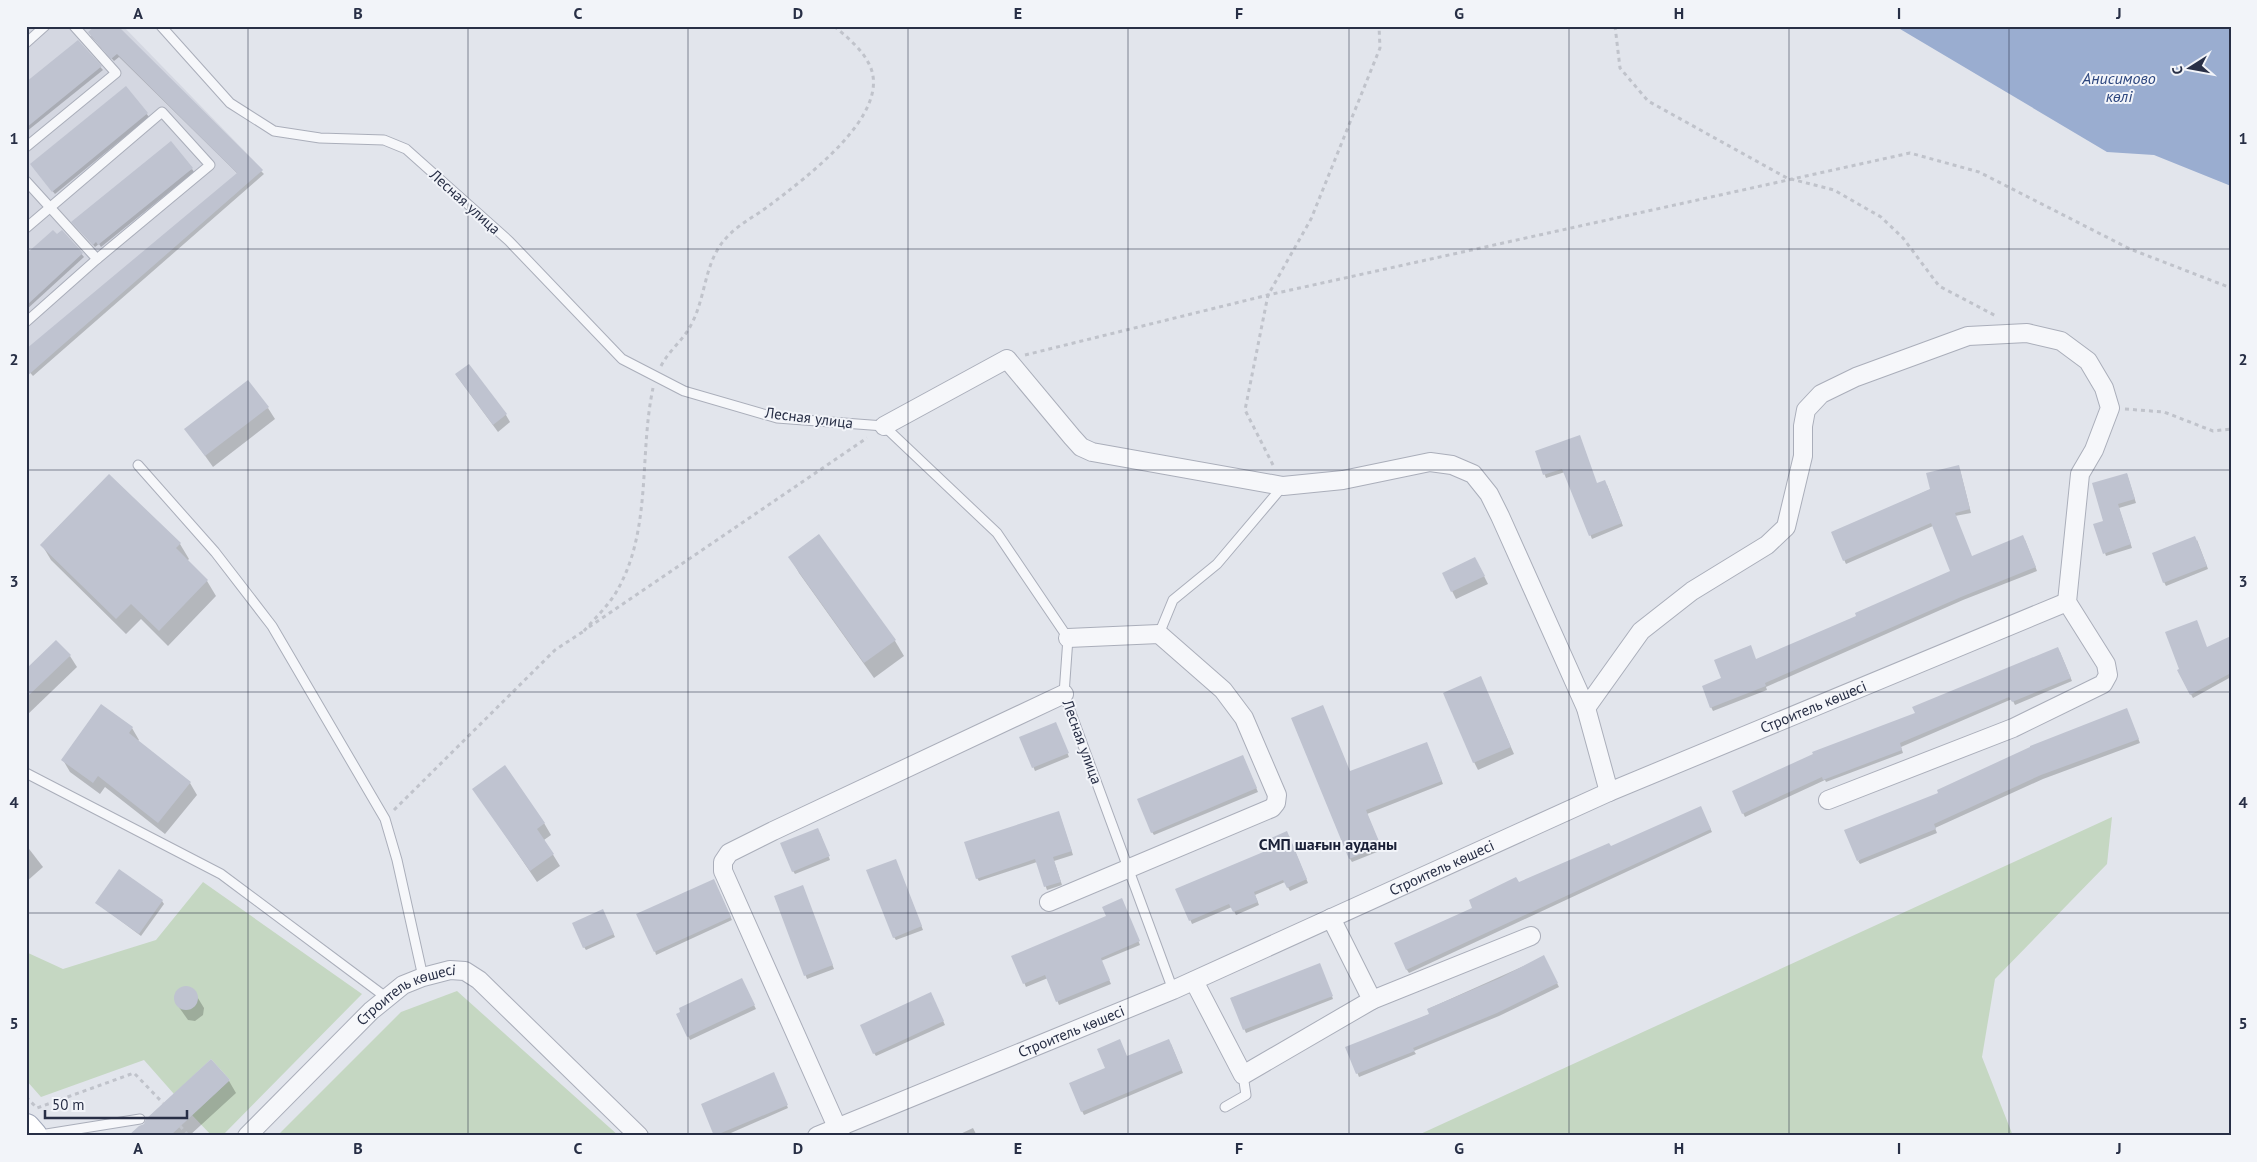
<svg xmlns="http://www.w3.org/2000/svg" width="2257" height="1162" viewBox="0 0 2257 1162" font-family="'PT Sans',sans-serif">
<rect width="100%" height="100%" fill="#e2e5ec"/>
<path fill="#d4d7e1" d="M26,26H123L263,170L26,368Z"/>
<g fill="#c5d7c2">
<path d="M2112,817L2107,864L1995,979L1982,1057L2013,1136H1416Z"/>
<path d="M203,882L362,994L222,1136H212L192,1115L230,1080L211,1059L174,1094L144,1060L41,1097L26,1080V952L63,969L156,940Z"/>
<path d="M457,991L619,1136H277L401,1012Z"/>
</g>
<path fill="#9aadd0" d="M1895,26H2231V186L2154,155L2107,152Z"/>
<g fill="#0003">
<path d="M89,26H117L264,174L33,376L26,368L238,174L119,57L114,61L91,36L93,30Z"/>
<path d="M78,42L103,70L26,132V84Z"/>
<path d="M126,88L149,117L55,194L34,168Z"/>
<path d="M192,169L194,172L101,247L99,244L95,247L75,225Z"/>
<path d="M62,231L84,257L26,310V256Z"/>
<path d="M456,375L506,415L510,422L498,432Z"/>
<path d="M268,408L275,419L213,467L186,429Z"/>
<path d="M1536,451L1597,485H1607L1623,526L1592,539L1565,472L1546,478Z"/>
<path d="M1960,470L1971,513L1955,516L1972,558L2025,540L2037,571L1963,600L1766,687L1767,690L1713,711L1711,707L1723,679L1756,660L1858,617L1952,571L1933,526L1846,564L1832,533L1931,489Z"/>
<path d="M2127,474L2136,503L2119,508L2132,548L2106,556L2105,553L2104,521Z"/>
<path d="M819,536L895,641L904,656L874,678L799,573L790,557Z"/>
<path d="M2197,540L2208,569L2166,586L2164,582Z"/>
<path d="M180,544L189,559L187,561L207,581L216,596L168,646L141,619L126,634L51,560L42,545Z"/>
<path d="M1479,566L1488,584L1456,599L1452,591Z"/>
<path d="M2231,637V677L2193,698L2178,671Z"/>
<path d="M2060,652L2072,681L2015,705L2012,699L1901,747L1903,753L1826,782L1825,780L1745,817L1743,813L1815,755L1916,714Z"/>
<path d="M70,656L77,667L26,716V670Z"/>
<path d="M1484,685L1514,754L1478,770L1474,762Z"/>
<path d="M2128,713L2140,743L2043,779L1935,828L1937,833L1860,864L1858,861L1940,793Z"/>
<path d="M1057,727L1069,757L1035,771L1021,737Z"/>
<path d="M132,728L139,740L137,742L190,783L197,795L165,834L105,787L100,794L70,772L63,760Z"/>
<path d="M1428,747L1443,784L1367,814L1382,850L1352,862L1350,859V772Z"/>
<path d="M1244,759L1258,792L1154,835L1152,832Z"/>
<path d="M474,789L544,823L551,835L544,840L560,866L537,882Z"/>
<path d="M1702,811L1712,832L1409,973L1407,970L1396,944L1474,908L1519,884Z"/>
<path d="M1060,816L1073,855L1054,861L1062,885L1047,890L1037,862L979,881L977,878Z"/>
<path d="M820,833L830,860L795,874L793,871Z"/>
<path d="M1289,836L1308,883L1290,891L1285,882L1255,895L1259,905L1236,915L1232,907L1192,924L1177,889L1269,851Z"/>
<path d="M26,845L43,867L26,882Z"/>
<path d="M897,864L923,930L896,940L894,937Z"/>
<path d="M715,884L732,920L656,955L655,951Z"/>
<path d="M804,890L834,969L807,979L775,897Z"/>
<path d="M162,901L164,904L141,936L97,903Z"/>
<path d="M1123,903L1140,945L1101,961L1111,984L1059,1005L1048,978L1026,987L1013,957L1107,917Z"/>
<path d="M604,914L615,937L586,950L584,947Z"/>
<path d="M1544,957L1559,987L1499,1016L1414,1051L1416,1054L1359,1077L1347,1048L1430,1014L1428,1009Z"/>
<path d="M1321,968L1333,999L1246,1033L1231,998Z"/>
<path d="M743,983L756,1009L690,1040L678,1014Z"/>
<path d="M183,988L193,990L204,1008L203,1015L195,1021L188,1020L176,1003L177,992Z"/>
<path d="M932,997L945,1025L876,1056L874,1053Z"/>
<path d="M1171,1044L1183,1073L1084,1115L1082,1111L1106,1069L1127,1058Z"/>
<path d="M211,1061L229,1081L236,1093L189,1136H129L145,1124Z"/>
<path d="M775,1077L788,1108L724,1136H716L702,1105Z"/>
<path d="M973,1128L977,1136H956Z"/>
</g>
<g fill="#bfc3d0">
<path d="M95,26H118L263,170L26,377V349L237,173L117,54L111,59L88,32Z"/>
<path d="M78,40L102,66L26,128V82Z"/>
<path d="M126,86L148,113L52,192L30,164Z"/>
<path d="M171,141L193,168L98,245L96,242L93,245L71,222Z"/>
<path d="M53,230L57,234L62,230L83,253L26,306V254Z"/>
<path d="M469,364L507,414L493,425L455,374Z"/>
<path d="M248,380L269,407L205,456L184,429Z"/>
<path d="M1580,435L1597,483L1605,480L1622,523L1589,536L1562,469L1543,475L1535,451Z"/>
<path d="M1959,465L1970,509L1955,513L1972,556L2023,535L2036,567L1961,597L1765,683L1766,686L1710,708L1702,686L1721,678L1714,660L1751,645L1756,659L1856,616L1855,613L1950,571L1931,523L1843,561L1831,532L1930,489L1926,473Z"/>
<path d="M2127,473L2135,499L2118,504L2131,544L2103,554L2093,524L2103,521L2092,483Z"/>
<path d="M109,474L181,543L176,548L208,580L159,631L131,604L116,619L40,545Z"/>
<path d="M819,534L896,640L864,663L788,557Z"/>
<path d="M2195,536L2207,566L2163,583L2152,553Z"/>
<path d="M1475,557L1485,576L1451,592L1442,573Z"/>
<path d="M2197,620L2207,647L2231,636V673L2190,695L2177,670L2179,669L2165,632Z"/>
<path d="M56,640L71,655L26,698V669Z"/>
<path d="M2058,647L2071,678L2012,702L2009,697L1900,743L1902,750L1823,780L1822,777L1742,814L1732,791L1813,754L1812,752L1915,713L1912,707Z"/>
<path d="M1481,676L1511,747L1473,763L1443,693Z"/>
<path d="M101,704L133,727L129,733L191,782L158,823L98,776L93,783L61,760Z"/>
<path d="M1323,705L1350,771L1427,742L1442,781L1366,810L1381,846L1349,859L1291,718Z"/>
<path d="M2127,708L2139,739L2041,775L1934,824L1936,829L1857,861L1844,830L1938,793L1937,790L2030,747V746Z"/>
<path d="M1056,722L1069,753L1032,768L1019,737Z"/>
<path d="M1243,755L1257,788L1151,833L1137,799Z"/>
<path d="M505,765L545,823L537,829L554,854L530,871L472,789Z"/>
<path d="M1701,806L1711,829L1406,970L1394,943L1472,908L1469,900L1516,877L1519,882L1609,843L1611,846Z"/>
<path d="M1059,811L1072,851L1053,857L1061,882L1044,887L1035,859L976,879L964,842Z"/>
<path d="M818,828L830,856L792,872L780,843Z"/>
<path d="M1287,831L1307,879L1287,888L1283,880L1254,892L1258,902L1233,912L1229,904L1189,921L1175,889L1268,850L1264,841Z"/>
<path d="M896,859L922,926L893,938L866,870Z"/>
<path d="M119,869L163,900L139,934L95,903Z"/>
<path d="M714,879L731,917L654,952L636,914Z"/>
<path d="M803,885L833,965L804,976L774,896Z"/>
<path d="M1122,898L1140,941L1101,958L1110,980L1056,1002L1045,975L1023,984L1011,956L1106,916L1102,907Z"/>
<path d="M603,909L614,934L583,948L572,923Z"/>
<path d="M1544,955L1558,983L1497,1013L1413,1048L1415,1051L1356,1074L1345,1047L1429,1014L1427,1009L1500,978Z"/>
<path d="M1320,963L1333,996L1243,1030L1230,998Z"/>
<path d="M742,978L755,1005L687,1037L676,1014L680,1012L679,1008Z"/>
<circle cx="186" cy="998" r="12"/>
<path d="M931,992L944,1021L873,1054L860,1025Z"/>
<path d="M1120,1039L1127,1056L1169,1039L1182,1070L1081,1112L1069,1083L1105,1068L1097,1049Z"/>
<path d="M211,1059L230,1080L170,1136H128L139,1126L144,1124L146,1119Z"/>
<path d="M774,1072L788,1105L714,1136L701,1104Z"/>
</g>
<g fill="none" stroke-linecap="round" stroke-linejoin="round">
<defs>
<g id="service">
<path d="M161,26L230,103L274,131L320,138L384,140L406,149L509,241L622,359L684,391L777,418L884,426L997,533L1068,638L1064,694L1173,990"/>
<path d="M26,43L45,26"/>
<path d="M26,147L116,73L74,26"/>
<path d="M26,181L97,259"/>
<path d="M26,228L162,112L210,165L97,259L26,322"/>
<path d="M138,465L215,552L272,626L385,819L397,860L423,977"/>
<path d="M1159,634L1173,600L1217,564L1283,486"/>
<path d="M26,773L221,874L387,998"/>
<path d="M1225,1107L1246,1095L1243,1075"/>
<path d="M34,1136L140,1119"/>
</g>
<g id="minor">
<path d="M884,426L1007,359L1072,437L1081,447L1092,452L1283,486L1343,480L1430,462L1452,465L1473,474L1489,494L1500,516L1586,708L1609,792"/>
<path d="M1586,708L1641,631L1692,591L1767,545L1786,527L1803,456V426L1806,410L1821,394L1856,377L1968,336L2027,333L2061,341L2088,361L2104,388L2110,408L2094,450L2080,474L2067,602L2106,664L2108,675L2103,684L2013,728L1828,800"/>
<path d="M1049,902L1272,808L1276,803L1277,795L1244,718L1223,690L1159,634L1068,638"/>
<path d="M1331,918L1372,1000"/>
<path d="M1194,981L1243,1075L1372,1000L1531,936"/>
<path id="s1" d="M247,1136L371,1011L403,985L423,977L450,970L465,971L479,980L639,1136"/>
<path id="s2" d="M817,1136L1173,990L1609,792L2067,602"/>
<path d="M841,1136L723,871V862L729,853L773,831L1064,694"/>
</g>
<path id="primary" d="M26,1128L33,1136"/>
</defs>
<use href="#service" stroke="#aaaeba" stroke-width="11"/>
<use href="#minor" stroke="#aaaeba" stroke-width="20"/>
<use href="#primary" stroke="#a0a7b9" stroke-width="30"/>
<g stroke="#c0c3cb" stroke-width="3" stroke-dasharray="4 4" stroke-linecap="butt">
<path d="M1615,26L1620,68L1648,101L1787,178L1834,190L1881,217L1903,238L1939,286L1996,316"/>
<path d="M1025,355L1268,295L1910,153L1979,172L2130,249L2231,288"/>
<path d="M661,366C669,350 684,340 692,323C707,294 704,258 730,234C741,223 757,215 770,205C804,179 892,115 870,66C863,50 847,37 834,26"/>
<path d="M2125,409L2164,412L2213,431L2231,429"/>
<path d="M1273,465L1245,410L1268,295L1311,219L1380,48L1379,26"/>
<path d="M589,627L867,438"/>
<path d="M584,631C595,618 610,604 618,589C652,528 639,454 653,388"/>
<path d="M394,810L555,650L584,631"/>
<path d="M26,1097L37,1108L134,1073L163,1103"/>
<path d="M180,1126L189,1136"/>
</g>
<use href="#service" stroke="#f6f7fa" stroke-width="9"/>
<use href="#minor" stroke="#f6f7fa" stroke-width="18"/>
<use href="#primary" stroke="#fff" stroke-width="28"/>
</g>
<path fill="none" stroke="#282f46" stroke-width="1" stroke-opacity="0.55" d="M248,26V1136M468,26V1136M688,26V1136M908,26V1136M1128,26V1136M1349,26V1136M1569,26V1136M1789,26V1136M2009,26V1136M26,249H2231M26,470H2231M26,692H2231M26,913H2231"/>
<g text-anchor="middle" stroke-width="4" stroke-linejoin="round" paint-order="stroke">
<g font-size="15" fill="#282f46" stroke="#f2f4f9">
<text transform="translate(465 202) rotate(42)" y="5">Лесная улица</text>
<text transform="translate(809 418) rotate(7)" y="5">Лесная улица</text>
<text dy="5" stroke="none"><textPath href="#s2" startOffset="1085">Строитель көшесі</textPath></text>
<text transform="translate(1082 742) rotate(70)" y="5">Лесная улица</text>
<text dy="5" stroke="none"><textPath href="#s2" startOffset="680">Строитель көшесі</textPath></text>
<text dy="5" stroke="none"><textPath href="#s1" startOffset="216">Строитель көшесі</textPath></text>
<text dy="5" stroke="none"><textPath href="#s2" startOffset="275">Строитель көшесі</textPath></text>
</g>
<g font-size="16" font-style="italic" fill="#2d477f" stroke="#f2f4f9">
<text x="2119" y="84">Анисимово<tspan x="2119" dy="18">көлі</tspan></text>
</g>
<g font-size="16" font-weight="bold" fill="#1a2037" stroke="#f2f4f9">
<text x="1328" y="850">СМП шағын ауданы</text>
</g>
</g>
<rect width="2257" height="1162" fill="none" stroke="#f2f4f9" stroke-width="55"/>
<g transform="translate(2190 68) rotate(259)" stroke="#f2f4f9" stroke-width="4" paint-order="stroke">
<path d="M0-4L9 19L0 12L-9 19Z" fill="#282f46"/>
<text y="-8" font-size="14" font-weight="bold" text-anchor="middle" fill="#282f46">С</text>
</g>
<path d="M45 1110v8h142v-8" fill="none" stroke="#282f46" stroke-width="2.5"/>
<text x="52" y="1110" font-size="15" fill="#282f46" stroke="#f2f4f9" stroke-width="4" paint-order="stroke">50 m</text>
<rect x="28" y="28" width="2202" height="1106" fill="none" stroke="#282f46" stroke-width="2"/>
<g font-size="16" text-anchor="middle" font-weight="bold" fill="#282f46">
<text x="138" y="19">A</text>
<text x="358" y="19">B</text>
<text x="578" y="19">C</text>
<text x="798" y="19">D</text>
<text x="1018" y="19">E</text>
<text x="1239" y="19">F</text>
<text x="1459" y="19">G</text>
<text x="1679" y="19">H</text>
<text x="1899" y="19">I</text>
<text x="2119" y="19">J</text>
<text x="14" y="144">1</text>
<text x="2243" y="144">1</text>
<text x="14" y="365">2</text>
<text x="2243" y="365">2</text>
<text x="14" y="587">3</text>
<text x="2243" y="587">3</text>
<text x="14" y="808">4</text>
<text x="2243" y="808">4</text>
<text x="14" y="1029">5</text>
<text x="2243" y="1029">5</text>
<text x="138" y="1154">A</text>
<text x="358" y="1154">B</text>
<text x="578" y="1154">C</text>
<text x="798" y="1154">D</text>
<text x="1018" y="1154">E</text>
<text x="1239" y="1154">F</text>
<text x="1459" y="1154">G</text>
<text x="1679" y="1154">H</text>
<text x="1899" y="1154">I</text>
<text x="2119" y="1154">J</text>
</g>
</svg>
